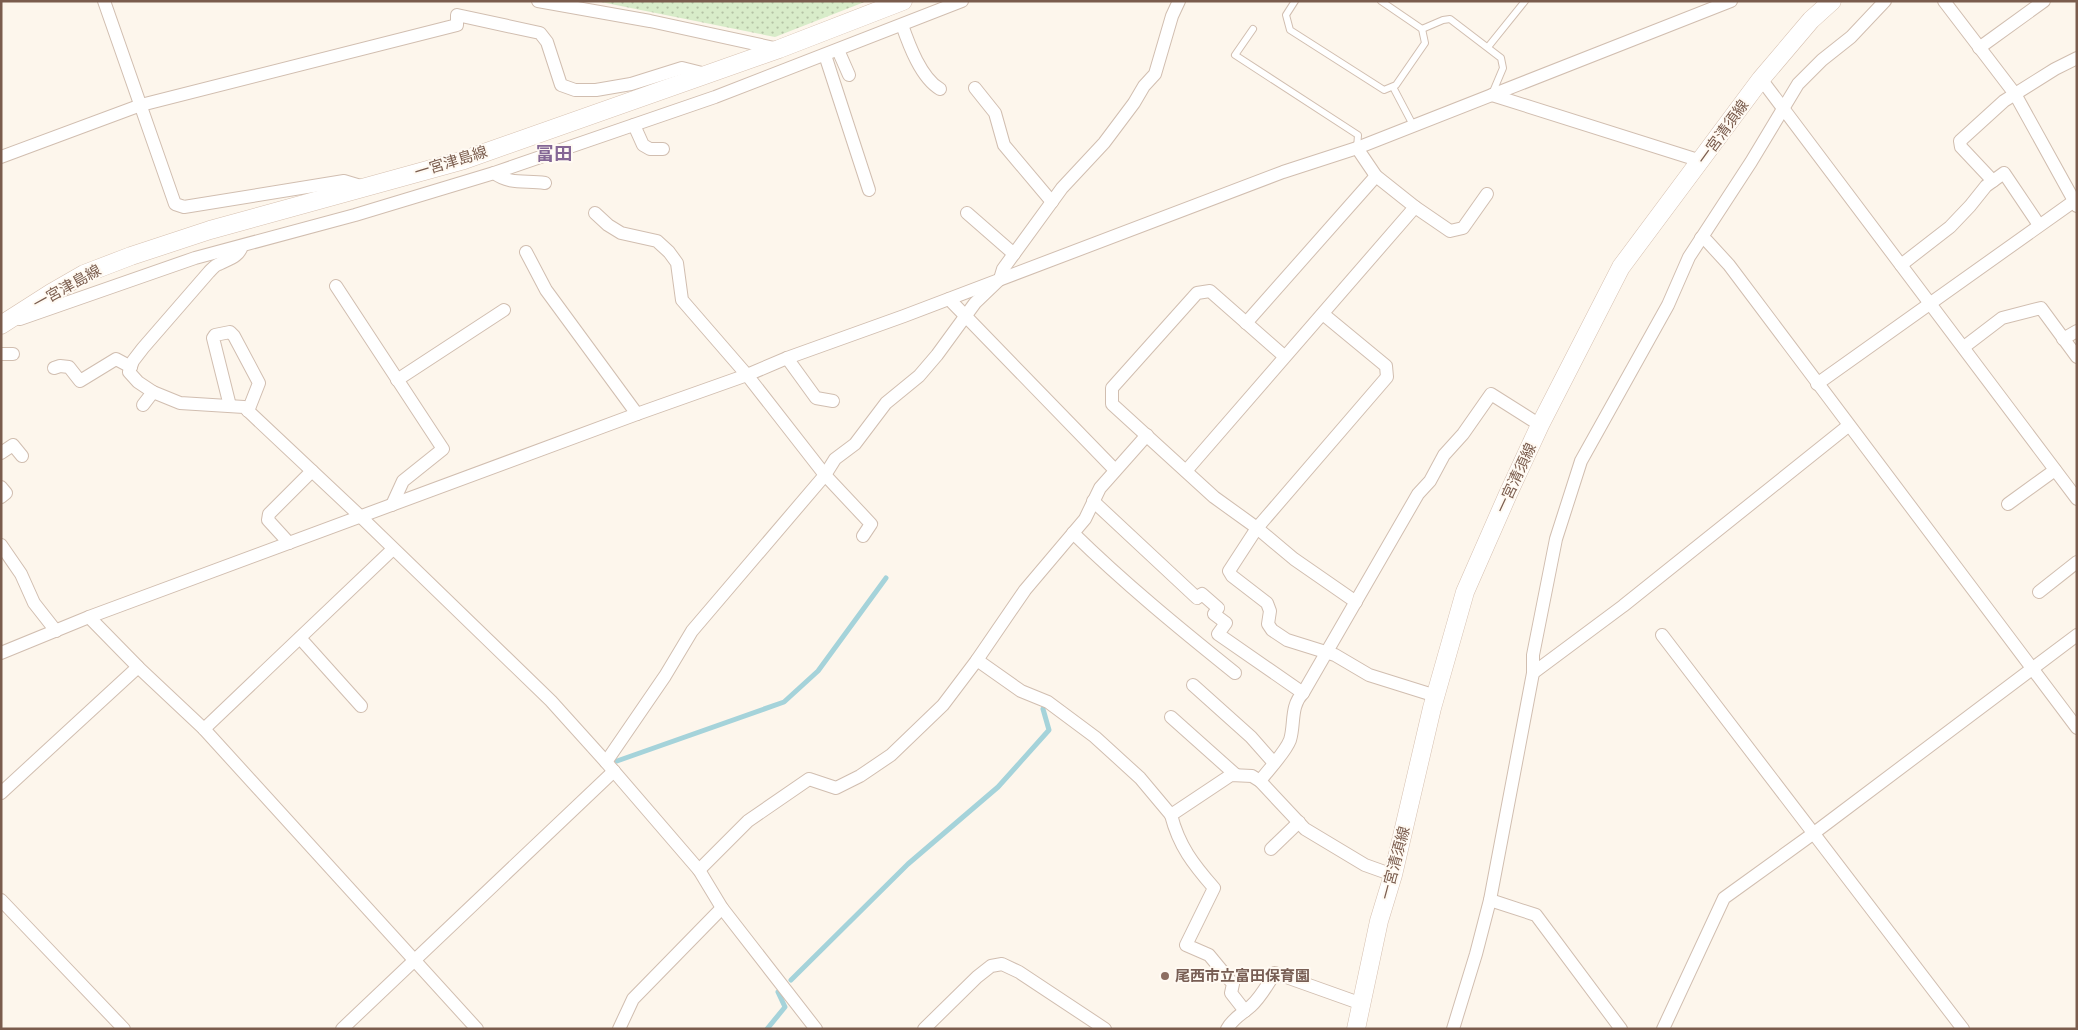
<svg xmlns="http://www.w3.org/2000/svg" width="2078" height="1030" viewBox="0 0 2078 1030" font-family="'Titillium Web','Noto Sans JP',sans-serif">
<defs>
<pattern id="grass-dots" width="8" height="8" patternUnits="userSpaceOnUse" patternTransform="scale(1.25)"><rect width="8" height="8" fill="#d8ecc9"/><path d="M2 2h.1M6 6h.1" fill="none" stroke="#b4c2a5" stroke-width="1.8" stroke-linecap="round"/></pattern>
</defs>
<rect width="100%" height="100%" fill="#fdf6ec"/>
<path fill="url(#grass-dots)" d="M596,1H867L775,37Z"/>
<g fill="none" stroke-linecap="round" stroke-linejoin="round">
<g stroke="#a5d3da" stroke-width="5">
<path d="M617,761L784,702L818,671L886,578"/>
<path d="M791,980L908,864L998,787L1049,730L1043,709"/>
<path d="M767,1029L785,1007L778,992"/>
</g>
<defs>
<g id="lane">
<path d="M1295,1L1286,15L1290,30L1384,90L1396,85L1425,43L1422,29L1381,1"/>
<path d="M1253,29L1235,55L1358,135L1357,148"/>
<path d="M1422,29L1443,20L1450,19L1501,58L1503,68L1492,94"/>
<path d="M1488,47L1525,1"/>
<path d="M1393,87L1413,125"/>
</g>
<g id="street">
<path d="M104,1L175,204L184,207L344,181L364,187"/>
<path d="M538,1L650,21L779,49"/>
<path d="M1944,1L2015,94L2077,206"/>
<path d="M902,25C909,45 921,78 940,89"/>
<path d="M1979,48L2044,1"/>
<path d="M838,50L849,75"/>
<path d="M825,55L869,190"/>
<path d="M1761,79L2077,499"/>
<path d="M975,88L995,113L1004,145L1052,202"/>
<path d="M1492,95L1701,161"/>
<path d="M634,125L643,145L650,149H663"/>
<path d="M1,157L141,105L457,25V15L540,33L547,42L561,85L575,90H596L631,84L682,68L706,74"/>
<path d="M494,173C510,185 526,180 545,183"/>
<path d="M1993,181L1961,147L1960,141L2004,101L2055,69L2077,58"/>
<path d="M1415,207L1450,231L1463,228L1487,194"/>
<path d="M595,213L608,225L621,233L657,241L669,252L677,263L682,300L747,375L825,475L871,524L863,536"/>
<path d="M967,213L1014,254"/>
<path d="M1701,238L1707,241L1729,265L2077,728"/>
<path d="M242,246C239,257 228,259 219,264C215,265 212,269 209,272L143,348L133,361L129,372L138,382L153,392L180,403L244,407L361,517L551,701L606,762L699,870L722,908L816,1029"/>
<path d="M526,252L546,290L637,414"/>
<path d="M1901,265L1950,227L1970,206L1986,186L2004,173L2039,225"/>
<path d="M336,286L443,449L403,481L392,505"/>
<path d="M949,299L1115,470"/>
<path d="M1323,314L1386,366L1387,377L1257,528L1229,571L1232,576L1267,603L1270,611L1268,624L1272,630L1287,640L1335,655L1369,675L1436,696"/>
<path d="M20,319L195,258L355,215L494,173L715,97L962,1"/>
<path d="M1246,323L1376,176"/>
<path d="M2063,339L2077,331"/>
<path d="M1964,347L2002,318L2041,308L2077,357"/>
<path d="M1,354H13"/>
<path d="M1284,356L1210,291L1197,293L1112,388V404L1214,497L1257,528L1294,559L1356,602"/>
<path d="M787,358L816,398L833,401"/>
<path d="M54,368L60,366L69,367L80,381L116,359L131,367"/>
<path d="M397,380L504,310"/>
<path d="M1817,384L2077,199"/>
<path d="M143,405L153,392"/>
<path d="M230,406L213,338L215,335L230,332L234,336L259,383L248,411"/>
<path d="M1,453L13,445L22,456"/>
<path d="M1186,471L1415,207L1376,176L1357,148"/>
<path d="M1,487L6,493L1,497"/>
<path d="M1093,501L1197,598L1202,594L1218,608L1214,614L1226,623L1218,634L1303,693"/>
<path d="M2008,504L2055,470"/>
<path d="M1073,533C1124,583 1179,628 1235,673"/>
<path d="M289,543L268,520L269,514L312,471"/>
<path d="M1,545L21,574L34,603L56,631"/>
<path d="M2039,592L2077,562"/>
<path d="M89,617L138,667L204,729L477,1029"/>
<path d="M1662,635L1963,1029"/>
<path d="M300,638L361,706"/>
<path d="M1,653L89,617L637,414L747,375L787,358L904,316L1283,172L1357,148L1731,1"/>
<path d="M977,660L1021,691L1048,702L1095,737L1140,778L1171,815L1231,775L1252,776L1260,781L1305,829L1365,865L1393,875"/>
<path d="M1533,673L1623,606L1848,426"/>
<path d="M1193,685L1251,737L1274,763"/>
<path d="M1171,717L1236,775"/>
<path d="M204,729L393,549"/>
<path d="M606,762L665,676L692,631L825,475L835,459L855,444L886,403L919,376L937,355L975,303L1000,279L1003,269L1062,188L1104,143L1134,103L1144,86L1155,74L1172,16L1179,1"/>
<path d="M1260,781C1268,770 1285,753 1290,740C1295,724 1290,706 1303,693L1418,494L1430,481L1444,455L1463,434L1491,394L1540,425"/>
<path d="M1,793L138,667"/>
<path d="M1171,815C1179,846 1193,864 1214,888L1186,945L1209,955L1233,984L1231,993L1245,1011"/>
<path d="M1271,849L1299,822"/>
<path d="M699,870L748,821L809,779L836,788L860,776L891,755L943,705L977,660L1025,590L1085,519L1100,488L1147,435"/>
<path d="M1,900L124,1029"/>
<path d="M1490,900L1536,915L1621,1029"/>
<path d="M342,1029L614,771"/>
<path d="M619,1029L633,999L722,908"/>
<path d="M924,1029L977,977L991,966L1002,964L1019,972L1105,1029"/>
<path d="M1227,1029C1233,1018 1242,1014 1251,1006C1261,997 1267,985 1275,973L1362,1004"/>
<path d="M1453,1029L1476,954L1490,900L1533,673V655L1556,539L1581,461L1668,305L1689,257L1751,162L1798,84L1822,60L1851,37L1885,1"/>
<path d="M1663,1029L1724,898L1814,833L2077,635"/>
</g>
<g id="secondary">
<path d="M1,325L51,293L84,274L131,256L210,230L464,160L779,49L903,1"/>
<path d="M1356,1029L1379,921L1393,875L1432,708L1465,592L1508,494L1540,425L1621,267L1761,79L1811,20L1832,1"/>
</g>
</defs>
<use href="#lane" stroke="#d1beb0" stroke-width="8"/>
<use href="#street" stroke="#d1beb0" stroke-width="14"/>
<use href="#secondary" stroke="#d6c0b0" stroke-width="19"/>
<use href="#lane" stroke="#fff" stroke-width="6"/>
<use href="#street" stroke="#fff" stroke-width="12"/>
<use href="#secondary" stroke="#fff" stroke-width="18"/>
</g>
<circle fill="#8d6e63" stroke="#fffaf3" stroke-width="2" cx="1165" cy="976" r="5"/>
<g text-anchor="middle" stroke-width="4" stroke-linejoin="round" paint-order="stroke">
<g font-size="15" fill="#7a5c4d" stroke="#fffaf3">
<text transform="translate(1723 132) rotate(-54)" y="5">一宮清須線</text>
<text transform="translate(451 162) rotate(-17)" y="5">一宮津島線</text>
<text transform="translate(67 287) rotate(-29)" y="5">一宮津島線</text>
<text transform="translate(1516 478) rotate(-65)" y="5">一宮清須線</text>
<text transform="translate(1395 863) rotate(-75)" y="5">一宮清須線</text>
</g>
<g font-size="15" font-weight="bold" fill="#785e54" stroke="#fffaf3" text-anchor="start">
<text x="1175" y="981">尾西市立富田保育園</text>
</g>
<g font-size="18" font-weight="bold" fill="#846695" stroke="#fffaf3">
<text x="554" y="160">冨田</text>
</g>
</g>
<rect width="2078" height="1030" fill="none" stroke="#7a5c4d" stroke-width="5"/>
</svg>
